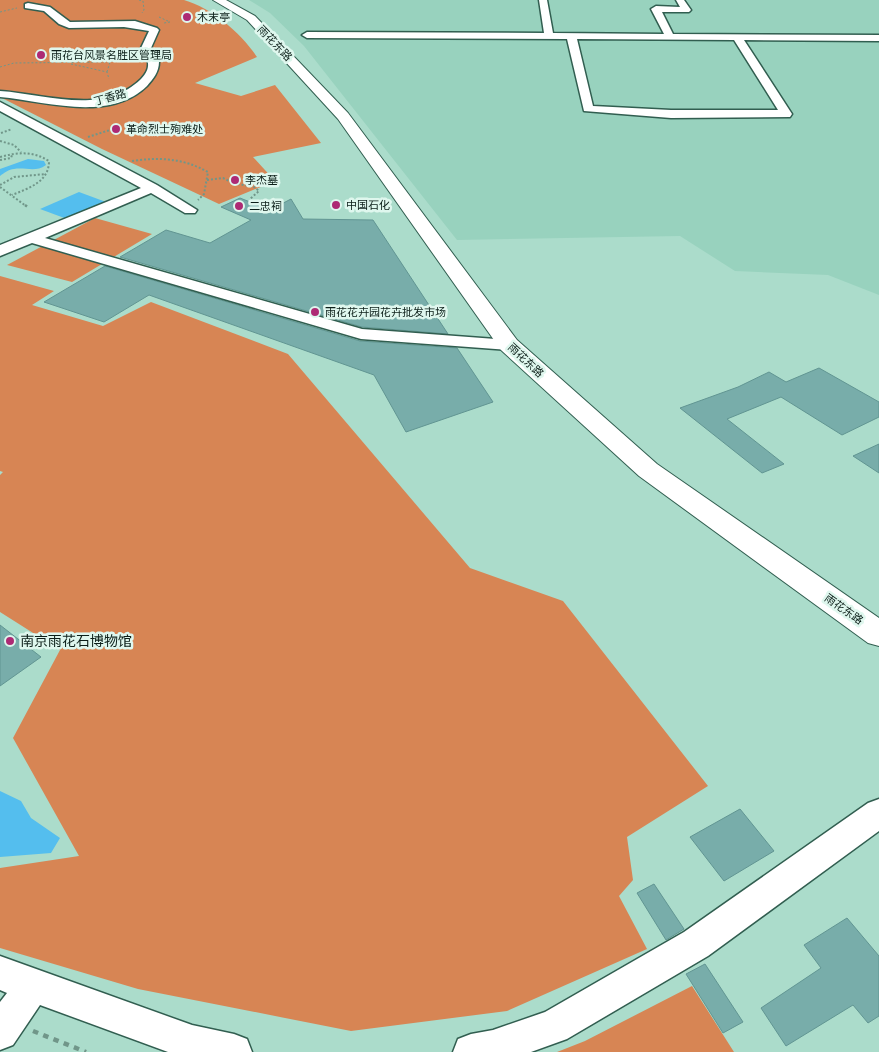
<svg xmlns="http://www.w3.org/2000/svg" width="879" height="1052" viewBox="0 0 879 1052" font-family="Lato,'Noto Sans SC',sans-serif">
<rect width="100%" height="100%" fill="#abdccb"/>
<path fill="#98d2be" d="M249,0H879V295L828,275L735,271L680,236L457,240L304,46L270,13Z"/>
<g fill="#d78554">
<path d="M0,0H184C212,8 241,33 257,57L195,83L241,96L275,85L321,143L253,157L275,181L219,204L102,149L0,97Z"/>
<path d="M95,218L152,234L72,282L7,265Z"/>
<path d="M0,276L54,291L32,305L103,326L151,302L288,354L470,568L563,601L708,786L627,837L633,880L619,896L647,949L507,1011L351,1031L138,989L0,948V868L79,856L13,738L60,650L0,612V475L3,472L0,471Z"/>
<path d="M692,986L734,1052H557L585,1041Z"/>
</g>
<g fill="#54beee">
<path d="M28,159L44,161L46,165C35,173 26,167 14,169C9,169 4,173 0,176V169Z"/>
<path d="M79,192L106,202L67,219L40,209Z"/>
<path d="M0,791L21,801L31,818L60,838L51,853L0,857Z"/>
</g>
<g fill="#78adaa" stroke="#619592">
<path d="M240,198L270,210L291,199L303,219L373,220L448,334L362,327L120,257L166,230L210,243L251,220L221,207Z"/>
<path d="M105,266L360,341L457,348L493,402L406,432L374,375L149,295L104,322L44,302Z"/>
<path d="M819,368L879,402V417L842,435L781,397L727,419L784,464L762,473L680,408L738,387L769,372L786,382Z"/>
<path d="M879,444V473L853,456Z"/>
<path d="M0,625L41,657L0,686Z"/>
<path d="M740,809L774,851L724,881L690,837Z"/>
<path d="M654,884L684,929L666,940L637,893Z"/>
<path d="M847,918L879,956V1016L868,1023L853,1005L786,1046L761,1008L821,968L804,945Z"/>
<path d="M705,964L743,1022L723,1033L686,974Z"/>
</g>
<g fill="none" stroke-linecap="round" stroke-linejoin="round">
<defs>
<g id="minor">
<path d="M539,0H547L553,33L664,34L651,9L656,6L680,7L676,0H684L691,10L689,12H662L673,34L879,35V41L744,40L792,114L790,117L671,118L584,111L567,39L307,38L302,35L307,32L544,33ZM577,39L734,40L778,110H671L593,106Z"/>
<path d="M28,3L50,7L70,22L135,21L157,28L159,30L151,48L159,62C159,72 153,79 147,86C109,123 45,101 0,97V91C46,94 103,116 141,79C152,68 149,59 141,48L149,31L124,27L69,28L59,24L44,11L25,8V4Z"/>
<path d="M0,102L157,185L197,210L195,213H185L151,193L45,238L362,329L509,340L515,341L518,345L515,349L509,350L361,339L32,243L0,256V245L141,188L0,111Z"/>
<path d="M879,799V831L708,956L567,1039L531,1052H453L458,1039L471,1034L493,1030L545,1012L684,932L868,803Z"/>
<path d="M0,956L192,1025L234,1034L247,1039L252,1052H168L40,1005L13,1045L0,1050V1002L7,993L0,990Z"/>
</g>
<path id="major" d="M213,0H226L255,16L348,113L517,340L657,464L879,618V646L868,643L639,476L501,350L338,119L247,20Z"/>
</defs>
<use href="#minor" stroke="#315e50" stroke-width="3"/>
<use href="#major" stroke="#315e50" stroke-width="2"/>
<g stroke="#709689" stroke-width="1" stroke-dasharray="2 2" stroke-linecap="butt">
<path d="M139,0L143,1L144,10L142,13"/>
<path d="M0,12L17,8"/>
<path d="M159,17L170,22L164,23"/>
<path d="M71,64L107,72L109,79"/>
<path d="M0,67L14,63L110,62L134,52"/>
<path d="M107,72L110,62"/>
</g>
<g stroke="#709689" stroke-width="2" stroke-dasharray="2 2" stroke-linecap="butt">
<path d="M1,133L12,129"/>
<path d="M88,137L110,130"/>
<path d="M0,141L14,145L21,152"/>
<path d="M0,157C18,152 33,151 49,161C49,182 29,188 12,195"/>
<path d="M0,160L11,158L12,155"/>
<path d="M132,161C159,157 183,158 208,172L204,194L198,200"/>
<path d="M207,180L223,178L233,183L254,187L259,191L250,199"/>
<path d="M0,185L14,177L46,174"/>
<path d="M0,187L26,206"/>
</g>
<path stroke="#709689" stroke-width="2.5" stroke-dasharray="2.5 2.5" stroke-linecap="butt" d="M25,205L29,208"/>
<path stroke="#709689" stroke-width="4.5" stroke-dasharray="5.5 5.5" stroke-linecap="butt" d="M33,1031L86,1052"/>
<use href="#minor" fill="#fff" fill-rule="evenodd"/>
<use href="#major" fill="#fff" fill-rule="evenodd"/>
</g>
<g fill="#ad2a74" stroke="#dff7ee" stroke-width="2">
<circle cx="187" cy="17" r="5"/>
<circle cx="41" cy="55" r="5"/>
<circle cx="116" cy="129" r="5"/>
<circle cx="235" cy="180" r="5"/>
<circle cx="336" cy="205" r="5"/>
<circle cx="239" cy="206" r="5"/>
<circle cx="315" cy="312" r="5"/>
<circle cx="10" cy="641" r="5"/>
</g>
<g text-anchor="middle" stroke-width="5" stroke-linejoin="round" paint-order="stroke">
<g font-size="11" fill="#0c1f19" stroke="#dff7ee" text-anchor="start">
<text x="197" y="21">木末亭</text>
<text x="51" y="59">雨花台风景名胜区管理局</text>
<text x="126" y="133">革命烈士殉难处</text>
<text x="245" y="184">李杰墓</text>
<text x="346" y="209">中国石化</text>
<text x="249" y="210">二忠祠</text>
<text x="325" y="316">雨花花卉园花卉批发市场</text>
</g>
<g font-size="11" fill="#0c1f19" stroke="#dff7ee">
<text transform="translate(275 43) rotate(46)" y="4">雨花东路</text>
<text transform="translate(110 97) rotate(-15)" y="4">丁香路</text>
<text transform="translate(526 360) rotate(43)" y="4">雨花东路</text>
<text transform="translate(844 609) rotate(35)" y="4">雨花东路</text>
</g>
<g font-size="14" fill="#0c1f19" stroke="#dff7ee" text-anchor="start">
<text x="20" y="646">南京雨花石博物馆</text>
</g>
</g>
</svg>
